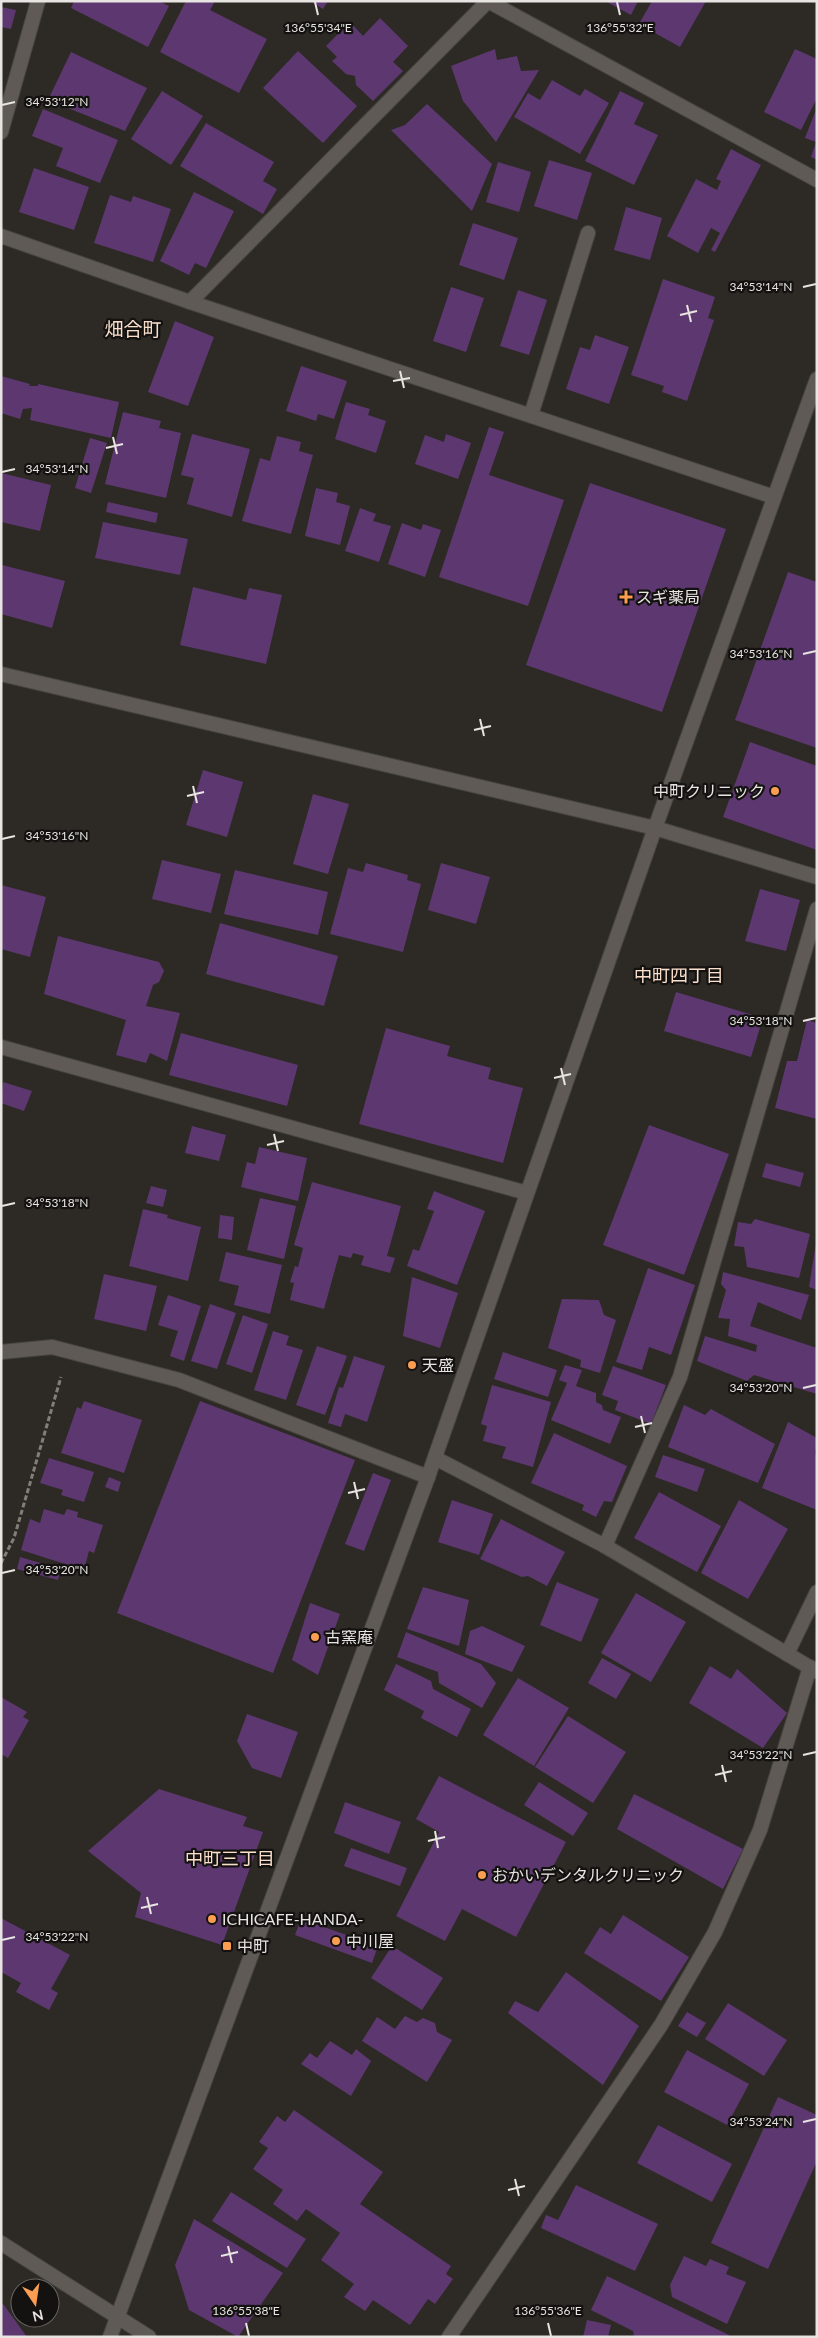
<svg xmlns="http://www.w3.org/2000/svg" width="818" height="2338" viewBox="0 0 818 2338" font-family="Lato,'Noto Sans JP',sans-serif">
<rect width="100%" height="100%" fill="#2d2924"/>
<g fill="#5d3870">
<path d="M74,1H159L169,6L148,47L71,8Z"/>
<path d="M186,1H212L214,3L210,10L267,39L239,93L160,52Z"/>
<path d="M310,1H328L323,9Z"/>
<path d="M605,1H638L631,15Z"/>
<path d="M652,1H706L680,47L639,24Z"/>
<path d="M1,7L16,10L11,29L1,27Z"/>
<path d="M380,18L408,46L393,62L403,71L373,101L356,85L355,76L346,74L332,61L337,57L326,46L350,22L363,36Z"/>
<path d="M495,49L497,60L517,56L521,71L539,70L496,142L463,101L451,66Z"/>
<path d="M795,49L817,59V98L801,130L764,112Z"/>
<path d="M298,51L357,106L323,143L263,88Z"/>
<path d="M71,52L147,88L125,131L48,100Z"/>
<path d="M552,80L580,96L585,89L609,103L580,154L514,117L528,93L540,100Z"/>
<path d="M162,91L203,116L171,165L131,139Z"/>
<path d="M620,91L644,103L634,124L658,135L634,185L585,161Z"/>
<path d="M427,104L492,164L472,211L391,130L405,125Z"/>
<path d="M817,107V160L811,157L816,142L805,138Z"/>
<path d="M43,109L118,140L100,183L56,166L63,148L32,136Z"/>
<path d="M206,123L274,162L263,181L277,189L263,214L180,166Z"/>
<path d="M731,149L761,165L715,252L711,250L720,233L711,228L698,253L667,236L696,179L717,190L721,181L716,179Z"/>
<path d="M549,160L592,173L577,220L534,206Z"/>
<path d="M498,162L531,172L519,212L486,202Z"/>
<path d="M34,168L89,187L74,230L19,212Z"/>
<path d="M194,192L234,211L206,268L195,263L189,275L160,261Z"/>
<path d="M110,195L131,202L133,196L171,209L153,262L94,243Z"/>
<path d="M626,207L662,218L650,260L614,250Z"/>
<path d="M473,223L518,238L504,280L459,265Z"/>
<path d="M663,279L715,297L708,318L714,320L687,401L662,392L664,386L631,375Z"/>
<path d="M451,287L484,298L466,352L433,341Z"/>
<path d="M518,290L547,300L529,355L500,346Z"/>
<path d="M175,321L214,337L188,406L148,392Z"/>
<path d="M595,335L629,347L609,404L566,389L580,347L590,350Z"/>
<path d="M301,366L347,381L334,419L318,414L316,421L286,411Z"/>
<path d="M1,376L30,384L29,386H38V384L119,402L111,438L30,420L32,408L23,409L20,419L1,413Z"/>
<path d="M346,402L370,409L368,415L386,421L376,453L335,439Z"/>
<path d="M123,412L161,421L159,428L181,433L166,498L105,484Z"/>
<path d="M489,427L504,432L489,475L564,500L528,606L439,577Z"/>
<path d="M192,434L250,449L232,517L187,504L194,478L181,475Z"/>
<path d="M446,434L471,443L458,479L415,464L425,435L444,442Z"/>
<path d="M277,436L301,442L299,451L313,455L291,534L242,521L260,458L270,461Z"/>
<path d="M90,438L107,443L91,493L75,488Z"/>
<path d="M1,473L51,485L40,531L1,522Z"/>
<path d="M590,483L726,529L662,712L526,665Z"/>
<path d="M316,488L338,493L336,502L350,506L340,545L305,536Z"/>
<path d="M108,502L158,513L156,523L106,512Z"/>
<path d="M360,508L376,514L373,521L391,526L379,562L345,551Z"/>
<path d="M103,522L188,539L180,575L95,558Z"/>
<path d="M402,523L421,530L423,524L441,530L425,577L388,564Z"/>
<path d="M2,565L65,581L52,628L1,614Z"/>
<path d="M788,572L817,582V748L735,720Z"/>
<path d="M193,587L246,600L249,588L282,595L266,664L180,645Z"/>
<path d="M750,742L817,766V850L723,817Z"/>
<path d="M203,770L243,782L227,837L186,825Z"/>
<path d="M313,794L349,804L328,874L293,864Z"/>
<path d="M162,860L221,874L211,913L152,899Z"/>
<path d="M366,863L408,875L407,880L421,884L403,952L330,934L348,868L363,872Z"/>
<path d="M441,863L490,877L476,924L428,910Z"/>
<path d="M235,870L328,892L318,935L224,914Z"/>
<path d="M1,885L46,897L30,957L1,949Z"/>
<path d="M760,889L800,900L786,951L745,941Z"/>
<path d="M220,923L338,956L324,1006L206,974Z"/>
<path d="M58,936L159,962L164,971L159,982L153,985L146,1006L180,1013L167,1061L150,1053L146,1063L116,1055L126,1020L44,994Z"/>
<path d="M676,992L763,1018L751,1057L664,1031Z"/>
<path d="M807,1020L817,1023V1119L775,1108L787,1061H797Z"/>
<path d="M386,1028L450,1046L447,1056L491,1068L488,1079L523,1088L503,1163L359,1124Z"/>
<path d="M181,1033L298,1065L287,1106L169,1075Z"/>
<path d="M3,1082L32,1091L24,1111L1,1103Z"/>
<path d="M649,1125L729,1154L684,1275L603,1245Z"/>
<path d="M192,1126L226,1135L219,1161L185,1153Z"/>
<path d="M259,1147L307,1158L298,1201L241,1187L247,1162L255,1164Z"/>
<path d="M766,1163L804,1173L800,1187L762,1177Z"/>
<path d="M312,1182L401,1206L387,1256L395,1258L390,1273L361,1265L364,1256L353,1253L351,1258L339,1255L324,1309L290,1300L294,1283L290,1282L295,1266L298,1267L303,1248L294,1245Z"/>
<path d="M151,1186L167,1190L163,1207L146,1203Z"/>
<path d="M434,1191L485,1211L457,1285L407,1266L413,1249L419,1251L434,1211L427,1209Z"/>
<path d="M260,1198L296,1206L284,1259L247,1250Z"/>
<path d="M143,1209L168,1215L167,1218L201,1227L188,1281L129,1266Z"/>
<path d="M220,1215L234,1217L232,1240L218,1238Z"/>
<path d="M755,1219L810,1234L799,1278L747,1267L744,1247L734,1246L738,1222L751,1224Z"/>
<path d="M816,1243H817V1290L809,1287Z"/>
<path d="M226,1252L282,1265L270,1314L234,1305L239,1286L219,1281Z"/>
<path d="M648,1268L695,1285L671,1355L649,1347L642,1370L616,1362Z"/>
<path d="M723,1272L809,1295L801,1320L758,1302L750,1326L817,1348V1394L754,1375L747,1381L697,1361L705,1336L756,1352L757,1345L728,1336L730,1319L718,1318L726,1290L721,1284Z"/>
<path d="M104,1274L157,1286L146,1331L94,1319Z"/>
<path d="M412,1277L458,1293L440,1348L403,1336Z"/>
<path d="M168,1295L201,1306L184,1361L170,1356L178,1331L158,1325Z"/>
<path d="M562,1299L599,1300L604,1315L616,1320L600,1373L580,1367L581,1360L548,1348Z"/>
<path d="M210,1304L236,1313L217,1369L191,1361Z"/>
<path d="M243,1315L268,1324L252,1373L226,1364Z"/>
<path d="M273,1331L289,1336L286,1345L303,1350L286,1400L254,1390Z"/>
<path d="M317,1346L347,1356L325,1415L296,1405Z"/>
<path d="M503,1352L557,1370L548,1397L494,1379Z"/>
<path d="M354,1356L385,1366L367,1422L345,1414L341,1427L328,1423L339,1387L343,1388Z"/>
<path d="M565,1365L582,1370L576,1386L596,1393V1402L602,1405L603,1410L621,1417L610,1444L551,1420L567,1383L559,1380Z"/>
<path d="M613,1366L666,1385L651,1424L615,1410L618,1401L602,1395Z"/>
<path d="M492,1385L551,1402L533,1467L502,1458L506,1447L483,1441L487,1426L481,1424Z"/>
<path d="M84,1401L142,1420L124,1473L61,1453L77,1407L81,1409Z"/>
<path d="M200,1401L355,1460L273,1673L117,1613Z"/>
<path d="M684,1405L705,1415L711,1409L775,1444L758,1483L668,1447Z"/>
<path d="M788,1422L817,1438L815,1454L817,1455V1510L762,1488Z"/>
<path d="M554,1433L627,1466L612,1502L604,1501L596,1517L582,1510L584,1505L531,1483Z"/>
<path d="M663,1455L705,1469L697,1492L655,1477Z"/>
<path d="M49,1458L94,1472L84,1502L61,1495L63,1490L40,1483Z"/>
<path d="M373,1473L391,1480L364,1551L345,1544Z"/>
<path d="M109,1477L121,1482L118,1492L105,1487Z"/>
<path d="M659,1492L721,1526L697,1572L634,1538Z"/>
<path d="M452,1500L493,1514L479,1555L438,1542Z"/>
<path d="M739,1500L788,1529L748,1599L701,1573Z"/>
<path d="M44,1509L64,1515L67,1509L78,1512L77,1517L103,1525L94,1553L89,1551L84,1570L21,1550L30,1519L40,1523Z"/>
<path d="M501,1519L565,1552L547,1586L528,1576L522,1577L480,1559Z"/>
<path d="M20,1557L61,1569L58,1580L17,1569Z"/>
<path d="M557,1582L599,1599L581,1642L540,1625Z"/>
<path d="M423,1587L469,1600L459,1646L407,1629Z"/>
<path d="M636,1593L686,1622L651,1682L601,1653Z"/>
<path d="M310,1603L340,1614L318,1675L292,1660Z"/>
<path d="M482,1626L525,1646L512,1672L465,1654L470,1631Z"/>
<path d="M406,1632L481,1664L496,1683L482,1708L439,1683L438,1672L397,1657Z"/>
<path d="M602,1658L631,1674L616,1699L588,1683Z"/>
<path d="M396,1664L431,1681L433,1689L471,1709L457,1737L421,1718L424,1711L384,1690Z"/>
<path d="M710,1666L731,1679L737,1669L787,1713L763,1748L689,1703Z"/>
<path d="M518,1678L569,1708L534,1766L483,1735Z"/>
<path d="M1,1697L27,1712L23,1717L29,1720L8,1758L1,1754Z"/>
<path d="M247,1714L298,1732L281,1778L252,1768L237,1741Z"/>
<path d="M568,1716L626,1752L593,1803L535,1767Z"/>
<path d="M439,1776L566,1842L516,1937L462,1909L445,1941L396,1916L439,1832L416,1819Z"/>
<path d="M539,1782L588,1813L573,1836L524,1805Z"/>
<path d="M159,1789L247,1817L243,1826L263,1832L222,1945L135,1917L141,1893L88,1851Z"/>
<path d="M634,1794L743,1849L723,1889L617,1829Z"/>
<path d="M345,1802L401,1822L389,1854L334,1833Z"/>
<path d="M351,1848L407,1868L400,1886L344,1866Z"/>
<path d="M623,1915L689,1957L661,2001L584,1953L600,1927L611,1934Z"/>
<path d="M1,1918L70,1955L51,1989L58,1993L49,2010L16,1992L21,1983L1,1972Z"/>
<path d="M301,1919L378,1946L372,1963L295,1935Z"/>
<path d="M392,1946L443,1978L422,2010L371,1978Z"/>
<path d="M566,1972L639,2026L603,2085L508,2013L515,2001L538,2012Z"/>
<path d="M728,2003L787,2040L764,2076L705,2039Z"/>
<path d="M687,2012L706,2023L697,2037L678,2026Z"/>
<path d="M405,2016L417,2022L423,2018L435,2023L437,2032L452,2040L427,2082L362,2041L377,2017L395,2029Z"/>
<path d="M330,2041L352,2055L356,2049L371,2061L351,2096L301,2064L310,2053L317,2058Z"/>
<path d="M687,2050L749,2084L727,2125L664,2092Z"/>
<path d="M778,2097L817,2115V2161L768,2269L711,2243Z"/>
<path d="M294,2110L383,2172L360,2204L451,2266L446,2274L453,2279L435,2304L428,2299L410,2325L373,2300L365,2311L344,2297L354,2284L321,2260L340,2233L306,2209L297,2221L273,2204L283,2190L253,2169L268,2148L259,2142L277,2116L285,2122Z"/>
<path d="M658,2125L732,2164L712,2202L637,2163Z"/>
<path d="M576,2185L658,2224L635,2271L541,2228L546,2215L558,2220Z"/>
<path d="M231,2192L306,2239L287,2268L212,2221Z"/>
<path d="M194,2219L283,2273L238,2337L189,2310L175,2265Z"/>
<path d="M684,2256L706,2266L710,2259L729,2267L726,2274L746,2282L727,2324L672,2297L670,2285Z"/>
<path d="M607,2276L729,2335L728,2337H634L633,2331L591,2310Z"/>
<path d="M1,2303L4,2305L27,2337H1Z"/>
<path d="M587,2320L611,2325L608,2337H583Z"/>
</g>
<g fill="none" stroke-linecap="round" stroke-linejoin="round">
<defs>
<g id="minor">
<path d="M488,1L817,180"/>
<path d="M1,132L38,1"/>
<path d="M1,236L190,302L774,497"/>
<path d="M190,302L488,1"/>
<path d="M531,415L588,233"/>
<path d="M1,674L655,828L817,877"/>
<path d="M1,1047L527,1193"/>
<path d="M1,1352L52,1347L179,1380L428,1477"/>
<path d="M435,1458L605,1546L816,1671"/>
<path d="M605,1546L680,1377L817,909"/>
<path d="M787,1654L817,1592"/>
<path d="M449,2337L661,2025L715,1932L760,1830L810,1667"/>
</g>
<g id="tertiary">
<path d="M1,2243L149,2337"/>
<path d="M110,2337L428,1477L655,828L817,379"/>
</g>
</defs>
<use href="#minor" stroke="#474440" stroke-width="16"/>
<use href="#tertiary" stroke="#474440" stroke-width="16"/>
<path stroke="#827e7a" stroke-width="3" stroke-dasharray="5 2.5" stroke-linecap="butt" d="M1,1563L14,1538L61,1377"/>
<use href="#minor" stroke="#5f5a55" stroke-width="14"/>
<use href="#tertiary" stroke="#5f5a55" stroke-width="14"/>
</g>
<path fill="none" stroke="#e7e4e1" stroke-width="2" d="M315,2L318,15M617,2L620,15M2,105L15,102M803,287L816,284M687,305L691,322M680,315L697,311M400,371L404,388M393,381L410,378M113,437L117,454M106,448L123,444M2,472L15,469M803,654L816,651M480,719L484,736M474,730L491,726M193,786L197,803M187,796L204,792M2,839L15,836M803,1021L816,1018M561,1068L565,1085M554,1078L571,1074M274,1134L278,1151M267,1145L284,1141M2,1206L15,1203M803,1388L816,1385M641,1416L645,1433M635,1427L652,1423M354,1482L358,1499M348,1493L365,1489M2,1573L15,1570M803,1755L816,1752M722,1765L726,1782M715,1775L732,1771M435,1831L438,1848M428,1841L445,1837M147,1897L151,1914M141,1908L158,1904M2,1940L15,1937M803,2122L816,2119M515,2179L519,2196M508,2190L525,2186M228,2246L232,2263M221,2256L238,2252M246,2323L249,2336M548,2323L551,2336"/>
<g fill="#fb9e51" stroke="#131210" stroke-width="2">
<path d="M623.5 589.5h5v5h5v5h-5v5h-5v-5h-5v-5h5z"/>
<circle cx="775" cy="791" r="5"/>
<circle cx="412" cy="1365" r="5"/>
<circle cx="315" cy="1637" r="5"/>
<circle cx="482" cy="1875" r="5"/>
<circle cx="212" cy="1919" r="5"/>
<circle cx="336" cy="1941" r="5"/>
<rect x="222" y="1941" width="10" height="10" rx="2.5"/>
</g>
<g text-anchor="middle" stroke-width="4.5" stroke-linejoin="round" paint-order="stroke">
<g font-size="16" fill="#e7e4e1" stroke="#131210" text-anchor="start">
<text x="636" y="603">スギ薬局</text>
<text x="765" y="797" text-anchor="end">中町クリニック</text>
<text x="422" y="1371">天盛</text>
<text x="325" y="1643">古窯庵</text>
<text x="492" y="1881">おかいデンタルクリニック</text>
<text x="222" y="1925">ICHICAFE-HANDA-</text>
<text x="346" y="1947">中川屋</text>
<text x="237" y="1952">中町</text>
</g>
<g font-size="18" fill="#f9decb" stroke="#131210">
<text x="679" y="982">中町四丁目</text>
<text x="230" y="1865">中町三丁目</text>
</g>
<g font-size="19" fill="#f9decb" stroke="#131210">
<text x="133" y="336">畑合町</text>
</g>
</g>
<g font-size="12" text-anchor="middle" fill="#e7e4e1" stroke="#131210" stroke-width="4.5" stroke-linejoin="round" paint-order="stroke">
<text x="318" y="32">136°55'34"E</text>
<text x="620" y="32">136°55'32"E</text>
<text x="57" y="106">34°53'12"N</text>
<text x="761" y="291">34°53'14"N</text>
<text x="57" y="473">34°53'14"N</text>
<text x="761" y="658">34°53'16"N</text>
<text x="57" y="840">34°53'16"N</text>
<text x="761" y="1025">34°53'18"N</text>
<text x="57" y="1207">34°53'18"N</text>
<text x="761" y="1392">34°53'20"N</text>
<text x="57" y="1574">34°53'20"N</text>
<text x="761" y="1759">34°53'22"N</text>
<text x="57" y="1941">34°53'22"N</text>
<text x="761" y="2126">34°53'24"N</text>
<text x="246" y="2315">136°55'38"E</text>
<text x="548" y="2315">136°55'36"E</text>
</g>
<rect width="818" height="2338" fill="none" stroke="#e7e4e1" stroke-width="5"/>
<g transform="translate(35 2303) rotate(167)"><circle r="24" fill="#131210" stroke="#686664"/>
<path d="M0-4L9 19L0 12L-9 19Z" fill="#fb9e51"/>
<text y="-8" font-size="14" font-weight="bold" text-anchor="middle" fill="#e7e4e1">N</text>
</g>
</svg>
